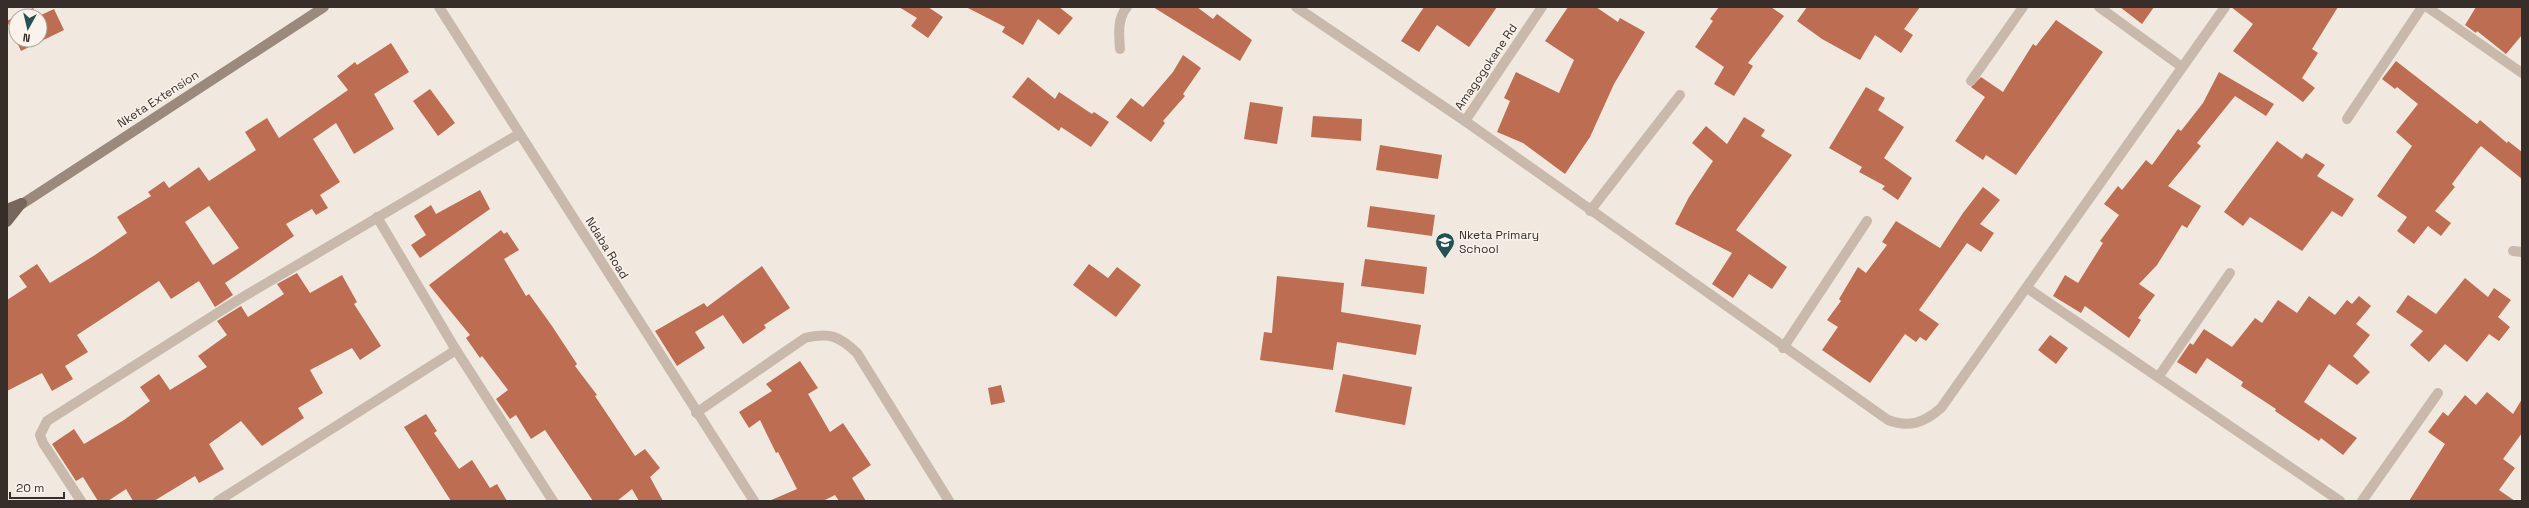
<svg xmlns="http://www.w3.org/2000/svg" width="2529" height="508" viewBox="0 0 2529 508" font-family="'Space Grotesk',sans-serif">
<rect width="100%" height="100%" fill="#f1e9df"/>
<g fill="#bd6d51" fill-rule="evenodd">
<path d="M899,7H928L943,17L928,38L911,26L917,18Z"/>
<path d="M966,7H1059L1073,18L1059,35L1038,19L1023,45L1002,32L1005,27Z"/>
<path d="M1153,7H1197L1213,19L1217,14L1252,40L1240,61Z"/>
<path d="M1424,7H1497L1469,47L1437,25L1419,52L1401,41Z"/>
<path d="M1568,7H1596L1618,22L1620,18L1645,32L1614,84L1590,137L1565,174L1523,143L1497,132L1510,101L1504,98L1516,72L1559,93L1574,60L1545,41Z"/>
<path d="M1719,7H1771L1784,16L1748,63L1753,66L1734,96L1714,84L1724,67L1695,47L1713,21L1710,19Z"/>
<path d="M1807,7H1920L1904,29L1913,35L1901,53L1875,35L1860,60L1822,39L1797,21Z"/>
<path d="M2120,7H2154L2142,24Z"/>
<path d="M2231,7H2338L2312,49L2318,53L2302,78L2315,88L2303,102L2233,51L2253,24Z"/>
<path d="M2476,7H2522V35L2506,54L2477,31L2476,33L2465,25Z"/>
<path d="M33,8L37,16H17Z"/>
<path d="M54,9L64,30L21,51L7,21L16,16V40H40L39,16Z"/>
<path d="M2056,20L2103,52L2016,175L1986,155L1983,160L1955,141L1985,97L1971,87L1981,77L2003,92L2033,44L2036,46Z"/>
<path d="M391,43L409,72L374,94L394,129L354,154L336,123L313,139L340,182L320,195L328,208L316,215L312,209L286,224L294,236L225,283L233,295L215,307L199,281L171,299L159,281L77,335L88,352L65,366L73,379L52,391L42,373L7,391V300L27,287L19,276L37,264L50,283L95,255L127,233L117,217L151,196L148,192L164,181L169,188L199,167L209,181L256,150L245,132L267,118L279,138L348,90L337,76L355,62L357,65ZM209,206L239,248L213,265L185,222Z"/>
<path d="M1183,55L1201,68L1183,94L1185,96L1163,121L1165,123L1151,142L1116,117L1131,98L1143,107L1173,72Z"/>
<path d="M2396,61L2477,124L2480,120L2507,143L2508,141L2522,152V179L2481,146L2478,149L2452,184L2455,187L2435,211L2451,223L2441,236L2428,226L2414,244L2397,231L2407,217L2377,196L2412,146L2396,132L2418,104L2397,87L2395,89L2382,79Z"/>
<path d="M2219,72L2274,104L2266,116L2235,96L2197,143L2201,146L2168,186L2201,206L2187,228L2182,225L2157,265L2139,284L2155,295L2138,318L2141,320L2129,338L2085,306L2081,313L2053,296L2065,275L2078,283L2103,243L2100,241L2119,215L2104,204L2118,186L2122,190L2146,160L2152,165L2178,129L2181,131L2203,103Z"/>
<path d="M1028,77L1055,99L1059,92L1092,114L1094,112L1109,122L1091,147L1061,127L1059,131L1012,97Z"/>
<path d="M1866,87L1885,98L1878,110L1904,127L1884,158L1912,178L1898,200L1882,189L1885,186L1859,172L1862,167L1829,148Z"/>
<path d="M430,89L455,123L438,136L413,101Z"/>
<path d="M1250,102L1283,107L1277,144L1244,139Z"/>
<path d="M1313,116L1362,119L1361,141L1311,137Z"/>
<path d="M1744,117L1765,130L1761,136L1792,155L1736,230L1787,267L1772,289L1749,274L1733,298L1712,284L1732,253L1675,224L1689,197L1713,161L1692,143L1706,126L1727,144Z"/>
<path d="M2277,141L2302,159L2306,153L2325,165L2317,176L2354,199L2342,217L2332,211L2302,251L2250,217L2243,226L2224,212Z"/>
<path d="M1380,145L1442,155L1438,179L1376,170Z"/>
<path d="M1983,187L2000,200L1980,224L1994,233L1981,252L1967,243L1919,310L1939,324L1926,341L1920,337L1916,342L1905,334L1870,383L1822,350L1838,327L1827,320L1841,301L1839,299L1858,267L1866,273L1887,245L1882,242L1896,221L1940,248L1963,213Z"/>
<path d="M480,190L490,209L420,258L411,245L426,235L414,216L431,205L436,214Z"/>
<path d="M1370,206L1435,215L1432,236L1367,227Z"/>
<path d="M501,230L504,234L507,232L519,250L504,259L526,296L529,294L552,326L577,364L575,366L597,395L595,396L635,456L645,449L660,468L650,477L663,501H639L632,489L617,501H593L545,430L531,439L516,415L510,419L496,399L508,390L482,356L480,358L466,338L470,335L429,285Z"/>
<path d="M1365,259L1427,267L1424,294L1361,286Z"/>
<path d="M1089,264L1108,278L1117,267L1141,285L1116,317L1073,285Z"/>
<path d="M762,266L790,308L764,325L766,328L743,344L723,315L695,332L705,348L677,366L655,331L704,303L707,307Z"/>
<path d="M297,273L310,293L342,275L357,302L354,304L381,346L360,360L352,348L310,370L323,393L298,408L304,418L262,446L241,421L209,444L224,469L199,483L195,476L154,501H133L126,489L108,501H98L83,477L76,481L52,444L74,429L84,444L124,420L150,401L140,387L159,374L170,390L207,367L198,356L227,335L217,321L241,306L248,317L284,294L277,284Z"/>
<path d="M1277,276L1344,283L1341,312L1421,325L1416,355L1337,342L1333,370L1260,360L1264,332L1272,333Z"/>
<path d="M2465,278L2488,297L2494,288L2511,300L2498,317L2510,327L2499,341L2489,334L2467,362L2445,344L2429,362L2410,345L2423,331L2396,312L2408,295L2436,314Z"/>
<path d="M2309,296L2335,315L2347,300L2352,304L2359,296L2371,306L2356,324L2370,335L2353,356L2370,372L2357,385L2329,364L2304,402L2357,438L2343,455L2321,438L2319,441L2275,411L2276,409L2241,386L2243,382L2207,358L2196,374L2177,362L2190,343L2193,345L2204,329L2232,347L2255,318L2262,323L2278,300L2297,313Z"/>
<path d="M2050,335L2068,348L2056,364L2038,350Z"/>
<path d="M800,361L818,388L808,394L830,432L843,423L871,465L852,478L866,501H839L835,495L823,501H769L797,489L778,452L776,453L760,420L749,428L739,412L772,391L766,384Z"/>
<path d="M1343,374L1412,387L1405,425L1335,412Z"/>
<path d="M1001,385L1005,402L991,405L988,388Z"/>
<path d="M2487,392L2513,414L2522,399V433L2503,459L2515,468L2499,490L2515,501H2409L2445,444L2428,432L2443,412L2448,416L2465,395L2476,405Z"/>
<path d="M426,414L437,431L434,433L459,469L472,460L490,488L497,484L507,501H451L404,427Z"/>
</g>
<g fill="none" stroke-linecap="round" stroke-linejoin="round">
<g stroke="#c8b9ac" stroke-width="10">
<path d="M439,7L754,501"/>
<path d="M1296,7L1465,121L1888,420C1909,428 1924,423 1941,408L2225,7"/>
<path d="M2099,7L2182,67"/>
<path d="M2427,7L2522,73"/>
<path d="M1120,49C1119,34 1117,19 1127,7"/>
<path d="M1971,81L2023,7"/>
<path d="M2347,119L2422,7"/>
<path d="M1465,121L1542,7"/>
<path d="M1590,211L1680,95"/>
<path d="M377,217L456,350L553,501"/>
<path d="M2513,251L2522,252"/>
<path d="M2027,288L2340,501"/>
<path d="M1783,348L1867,221"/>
<path d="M2159,376L2230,273"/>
<path d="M696,413L805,338C830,332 839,336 857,353L949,501"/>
<path d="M81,501L43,443L40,435L47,421L238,300L519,134"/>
<path d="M218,501L456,350"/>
<path d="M2362,501L2438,393"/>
</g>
<path stroke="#9c897d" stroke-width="10" d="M16,208L324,7"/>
<g stroke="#77665c" stroke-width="10">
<path d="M7,209L22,203"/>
<path d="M7,222L22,203"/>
</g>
</g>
<defs>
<symbol id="school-pin" viewBox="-11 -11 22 30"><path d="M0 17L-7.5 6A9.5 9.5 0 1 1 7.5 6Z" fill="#235155" stroke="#f9f3eb"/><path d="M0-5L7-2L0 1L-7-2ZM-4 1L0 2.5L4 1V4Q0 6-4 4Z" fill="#fff"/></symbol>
</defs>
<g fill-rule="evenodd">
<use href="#school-pin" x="1434" y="231" width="22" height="30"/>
</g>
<g text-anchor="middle" stroke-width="3" stroke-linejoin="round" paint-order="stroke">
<g font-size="12" fill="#372e2a" stroke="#f9f3eb">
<text transform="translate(1486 67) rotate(-56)" y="4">Amagogokane Rd</text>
<text transform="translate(158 99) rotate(-33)" y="4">Nketa Extension</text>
<text transform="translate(607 248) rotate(58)" y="4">Ndaba Road</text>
</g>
<g font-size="12" fill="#372e2a" stroke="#f9f3eb" text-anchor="start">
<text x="1459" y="239">Nketa Primary<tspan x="1459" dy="14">School</tspan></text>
</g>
</g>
<rect width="2529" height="508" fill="none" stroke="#372e2a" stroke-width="16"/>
<g transform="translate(28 28) rotate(188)"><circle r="19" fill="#f9f3eb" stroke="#aba49e"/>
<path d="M0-3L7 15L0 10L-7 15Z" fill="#235155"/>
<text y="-6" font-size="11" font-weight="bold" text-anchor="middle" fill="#372e2a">N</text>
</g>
<path d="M10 492v6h54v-6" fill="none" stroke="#372e2a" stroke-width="2"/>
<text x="16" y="492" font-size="12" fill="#372e2a" stroke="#f9f3eb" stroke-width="3" paint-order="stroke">20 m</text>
</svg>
